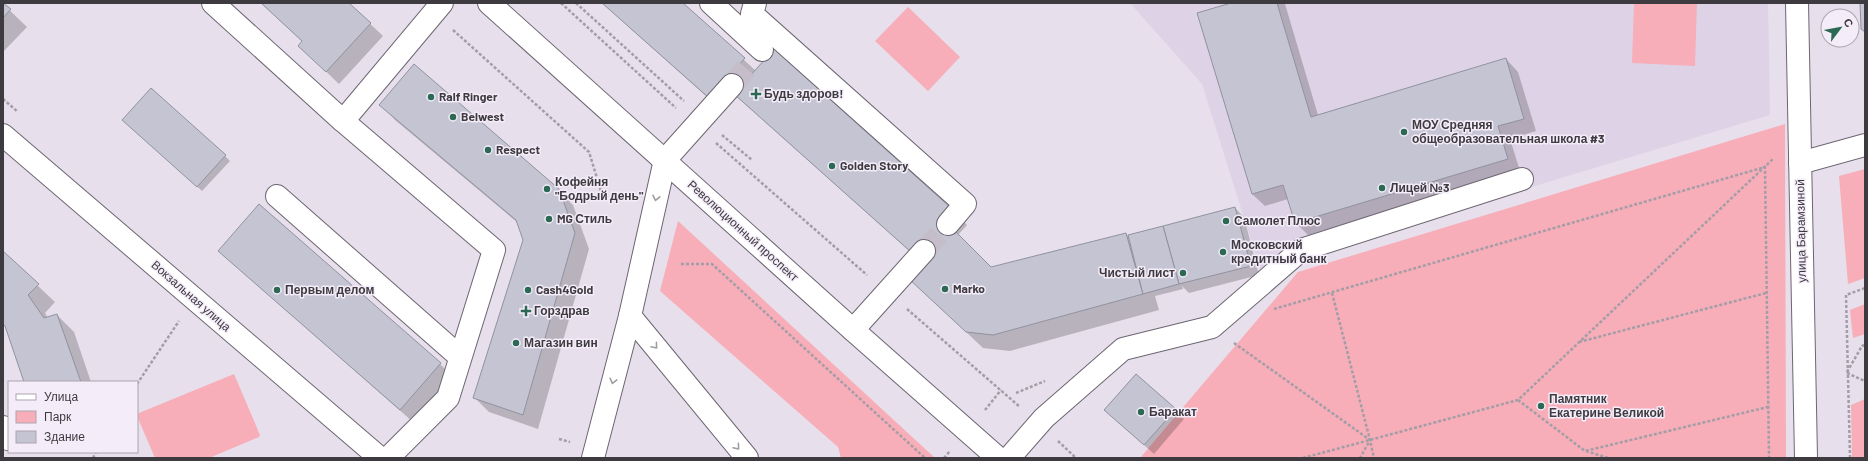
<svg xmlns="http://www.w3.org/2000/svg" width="1868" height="461" viewBox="0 0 1868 461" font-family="Barlow,sans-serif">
<rect width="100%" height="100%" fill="#e7dfec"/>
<path fill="#ded3e6" d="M1130,3H1768L1770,115L1260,269L1202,84Z"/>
<g fill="#f7aeb8">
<path d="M1634,3H1697L1695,66L1632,63Z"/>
<path d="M908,7L960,57L928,91L875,41Z"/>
<path d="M1785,124L1786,458H1140L1298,272Z"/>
<path d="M1865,169V278L1848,284L1839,176Z"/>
<path d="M678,221L935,458H841L838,447L660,291Z"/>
<path d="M1865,304V334L1853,338L1850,310Z"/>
<path d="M234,374L260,435L259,437L209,458H155L137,416L139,413Z"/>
<path d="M1865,399V458H1852L1851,405Z"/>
</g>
<g fill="#0003">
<path d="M261,3H348L383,36L339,84L312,58L303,42Z"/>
<path d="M602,3H682L756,71L950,208L967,225L957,236L991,268L1126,234L1128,236L1235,208L1244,217L1259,275L1189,293L1182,286L1183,289L1155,296L1159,310L1010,351L983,348L927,295L924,264L737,97L724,112Z"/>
<path d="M1235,3L1285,4L1318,115L1506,59L1518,72L1536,131L1510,139L1520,171L1308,235L1295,222L1288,199L1265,206L1252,194L1198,14Z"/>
<path d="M3,4L27,27L3,52Z"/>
<path d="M381,105L558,190L573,205L589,249L538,429L489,412L474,397L524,240L518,223L395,120Z"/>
<path d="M128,124L225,156L230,161L202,191Z"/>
<path d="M219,251L440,364L452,376L413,422Z"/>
<path d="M3,253L55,302L45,313L48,318L57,315L74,332L91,382H25L7,328L3,325Z"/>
<path d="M1175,410L1184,419L1154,454L1115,419Z"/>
</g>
<g fill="#c4c4d2" stroke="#91929f">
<path d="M3,3L11,9L3,18Z"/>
<path d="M261,3H349L371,23L326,72L298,46L302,41Z"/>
<path d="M602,3H683L745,58L709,98Z"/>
<path d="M1231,3H1277L1311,117L1506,58L1524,119L1498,126L1508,159L1295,223L1283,185L1252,194L1197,13Z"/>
<path d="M1860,3H1865V32L1861,29Z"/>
<path d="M774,49L951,208L954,230L991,267L1126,233L1143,294L993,335L966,332L909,279L911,252L734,94Z"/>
<path d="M414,64L559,189L575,233L523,415L473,398L523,240L516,220L379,105Z"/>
<path d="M151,88L226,155L197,187L122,120Z"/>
<path d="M259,204L441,363L400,410L218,251Z"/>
<path d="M1235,207L1251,266L1179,284L1163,226Z"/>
<path d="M1163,226L1179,284L1143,294L1128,235Z"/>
<path d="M3,251L39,284L28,295L44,318L57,314L81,382H24L5,326L3,324Z"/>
<path d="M1136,374L1176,409L1144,445L1104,410Z"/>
</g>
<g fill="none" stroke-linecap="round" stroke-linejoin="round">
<g stroke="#c5beca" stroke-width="22" stroke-dasharray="22 11" stroke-linecap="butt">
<path d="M732,85L751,63"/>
<path d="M924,251L948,224"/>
</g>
<defs>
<g id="minor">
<path d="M213,3L343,121L494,250L448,398L388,458"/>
<path d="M489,3L853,330L998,458"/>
<path d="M711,3L762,50"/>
<path d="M755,3L752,14L965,204L948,224"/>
<path d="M1797,3L1806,458"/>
<path d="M343,121L442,3"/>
<path d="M3,135L380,458"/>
<path d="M1800,163L1865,145"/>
<path d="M277,196L460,357"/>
<path d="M630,316L747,458"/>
<path d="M853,330L924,251"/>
<path d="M3,427L8,439"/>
<path d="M593,458L630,316L665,160L732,85"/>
<path d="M1009,458L1044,418L1123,349L1212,327L1301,250L1522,179"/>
</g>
</defs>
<use href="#minor" stroke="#6d6671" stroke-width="24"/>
<g stroke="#a39da7" stroke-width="2.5" stroke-dasharray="3 2" stroke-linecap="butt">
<path d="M561,3L676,108"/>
<path d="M576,3L684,101"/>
<path d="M453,30L589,152L601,191"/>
<path d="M3,99L18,112"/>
<path d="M722,135L752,160"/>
<path d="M716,143L867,275"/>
<path d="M681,264H712L925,458"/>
<path d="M1332,293L1370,440L1360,458"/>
<path d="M907,309L1020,407"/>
<path d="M1274,309L1765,167L1769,458"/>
<path d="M1579,342L1766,293"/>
<path d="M1234,343L1370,440L1374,458"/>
<path d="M1847,372L1862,346L1865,345"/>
<path d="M1847,373L1865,381"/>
<path d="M137,384L179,321"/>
<path d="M1016,393L1045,381"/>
<path d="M1518,400L1585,451L1768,407"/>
<path d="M985,410L1001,390"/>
<path d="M559,439L570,442"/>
<path d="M1058,441L1076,458"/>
<path d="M1586,451L1608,458"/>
<path d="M93,458L96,452"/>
<path d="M944,458L950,451"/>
<path d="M1303,458L1518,400L1774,158"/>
<path d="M1850,458L1846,295L1865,288"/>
</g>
<use href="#minor" stroke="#fff" stroke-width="22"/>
</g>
<defs><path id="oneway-chevron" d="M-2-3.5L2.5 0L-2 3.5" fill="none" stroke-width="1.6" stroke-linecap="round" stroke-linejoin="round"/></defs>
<g stroke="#9e9da0">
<use href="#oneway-chevron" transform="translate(656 198) rotate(102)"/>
<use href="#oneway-chevron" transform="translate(655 346) rotate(50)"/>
<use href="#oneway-chevron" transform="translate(613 381) rotate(104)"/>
<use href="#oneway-chevron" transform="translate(737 447) rotate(50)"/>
</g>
<g fill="#2c6955" stroke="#f4edf9" stroke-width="1.5">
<path d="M754 88h4v4h4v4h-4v4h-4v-4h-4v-4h4z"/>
<circle cx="431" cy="97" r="4"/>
<circle cx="453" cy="117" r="4"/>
<circle cx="1404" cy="132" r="4"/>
<circle cx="488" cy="150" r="4"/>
<circle cx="832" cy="166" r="4"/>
<circle cx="1382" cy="188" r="4"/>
<circle cx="547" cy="189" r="4"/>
<circle cx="549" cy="219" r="4"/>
<circle cx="1226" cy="221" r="4"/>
<circle cx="1223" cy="252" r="4"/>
<circle cx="1183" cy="273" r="4"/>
<circle cx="945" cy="289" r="4"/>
<circle cx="277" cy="290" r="4"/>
<circle cx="528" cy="290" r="4"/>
<path d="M524 305h4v4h4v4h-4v4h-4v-4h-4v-4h4z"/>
<circle cx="516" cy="343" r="4"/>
<circle cx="1541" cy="406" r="4"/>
<circle cx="1141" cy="412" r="4"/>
</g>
<g text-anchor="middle" stroke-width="3" stroke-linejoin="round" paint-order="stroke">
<g font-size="12" font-weight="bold" fill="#3e3b40" stroke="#f4edf9" text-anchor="start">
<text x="764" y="98">Будь здоров!</text>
<text x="439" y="101">Ralf Ringer</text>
<text x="461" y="121">Belwest</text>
<text x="1412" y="129">МОУ Средняя<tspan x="1412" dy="14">общеобразовательная школа #3</tspan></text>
<text x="496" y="154">Respect</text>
<text x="840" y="170">Golden Story</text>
<text x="555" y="186">Кофейня<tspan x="555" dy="14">"Бодрый день"</tspan></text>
<text x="1390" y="192">Лицей №3</text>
<text x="557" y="223">MG Стиль</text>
<text x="1234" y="225">Самолет Плюс</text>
<text x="1231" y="249">Московский<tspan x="1231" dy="14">кредитный банк</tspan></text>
<text x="1175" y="277" text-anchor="end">Чистый лист</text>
<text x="953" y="293">Marko</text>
<text x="285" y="294">Первым делом</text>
<text x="536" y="294">Cash4Gold</text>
<text x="534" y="315">Горздрав</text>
<text x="524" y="347">Магазин вин</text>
<text x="1549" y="403">Памятник<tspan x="1549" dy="14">Екатерине Великой</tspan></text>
<text x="1149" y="416">Баракат</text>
</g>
<g font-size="12" fill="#3e3b40" stroke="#f4edf9">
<text transform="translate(743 231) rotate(42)" y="4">Революционный проспект</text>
<text transform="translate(1801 231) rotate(-91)" y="4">улица Барамзиной</text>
<text transform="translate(191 296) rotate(41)" y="4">Вокзальная улица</text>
</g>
</g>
<rect width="1868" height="461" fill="none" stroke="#3e3b40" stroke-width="8"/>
<rect x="8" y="381" width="130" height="72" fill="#f4edf9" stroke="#aba6af"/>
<rect x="16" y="394" width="20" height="6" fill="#ffffff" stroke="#aba6af"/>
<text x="44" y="401" font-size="12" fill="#3e3b40">Улица</text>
<rect x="16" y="411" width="20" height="12" fill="#f7aeb8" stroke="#aba6af"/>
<text x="44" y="421" font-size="12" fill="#3e3b40">Парк</text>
<rect x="16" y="431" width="20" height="12" fill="#c4c4d2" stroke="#aba6af"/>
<text x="44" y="441" font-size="12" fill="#3e3b40">Здание</text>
<g transform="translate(1840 28) rotate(58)"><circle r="19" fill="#f4edf9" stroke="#aba6af"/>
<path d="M0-3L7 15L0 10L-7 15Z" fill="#2c6955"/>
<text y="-6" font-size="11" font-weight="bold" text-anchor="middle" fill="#3e3b40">С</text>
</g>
</svg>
